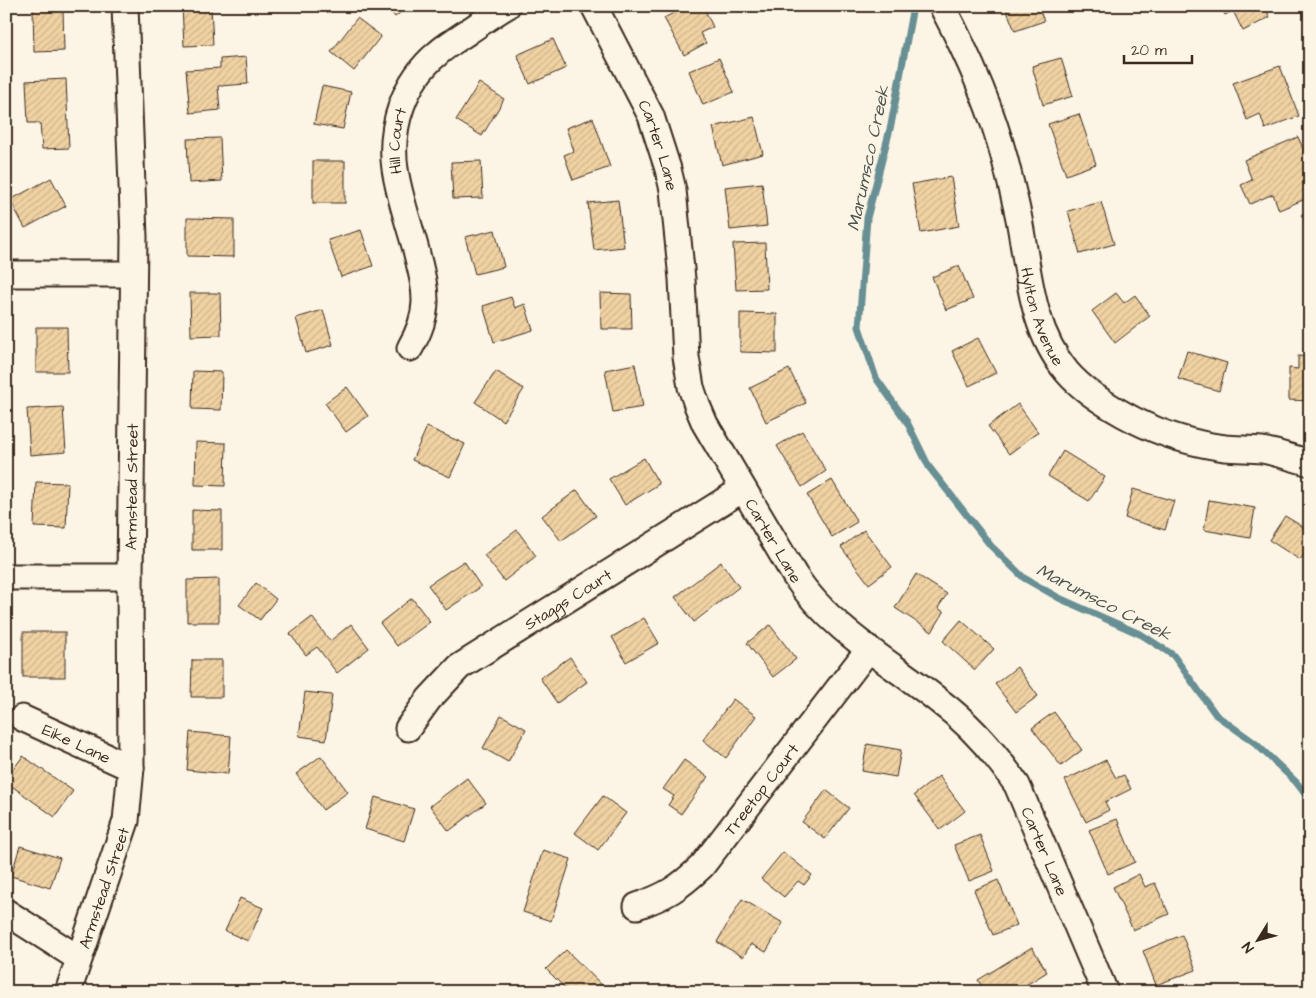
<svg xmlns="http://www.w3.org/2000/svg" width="1316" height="998" viewBox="0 0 1316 998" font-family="'Architects Daughter',sans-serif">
<defs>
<pattern id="building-hatch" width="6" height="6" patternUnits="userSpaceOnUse" patternTransform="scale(1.25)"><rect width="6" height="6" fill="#f0d2a3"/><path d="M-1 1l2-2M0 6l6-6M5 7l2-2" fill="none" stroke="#cfb48c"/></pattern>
</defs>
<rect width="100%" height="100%" fill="#fcf5e5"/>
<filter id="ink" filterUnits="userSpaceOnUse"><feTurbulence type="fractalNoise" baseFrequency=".02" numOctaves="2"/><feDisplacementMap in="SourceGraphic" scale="10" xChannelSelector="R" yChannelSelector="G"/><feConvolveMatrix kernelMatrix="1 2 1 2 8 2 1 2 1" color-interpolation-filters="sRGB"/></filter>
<g filter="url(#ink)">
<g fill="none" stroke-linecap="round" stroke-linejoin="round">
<path stroke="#678f94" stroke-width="7" d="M912,12L891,125L867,218L859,327L876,378L907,422L929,467L991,546L1024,578L1059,598L1142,635L1173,655L1216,715L1255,743L1296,782L1310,800"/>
</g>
<g fill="url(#building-hatch)" stroke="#3b2a1e">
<path d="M182,6H211L213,45L184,46Z"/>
<path d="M387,6H409L395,17Z"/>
<path d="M687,6H703L713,27L700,33L706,43L684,55L664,18Z"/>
<path d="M1005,6H1038L1044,21L1015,31Z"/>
<path d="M1221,6H1264L1270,17L1243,31L1233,11L1225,15Z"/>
<path d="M33,8H63L64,51L34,52Z"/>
<path d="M357,18L381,36L354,71L331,52Z"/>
<path d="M553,39L566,68L530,84L517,55Z"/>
<path d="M246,57L248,84L218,86L220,110L190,113L186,70L220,68V59Z"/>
<path d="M719,58L734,92L703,105L689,71Z"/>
<path d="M1061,58L1073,96L1043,105L1032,66Z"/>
<path d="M1280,66L1299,116L1265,129L1260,114L1247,120L1233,83Z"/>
<path d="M66,79L69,148L42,149L40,123H28L26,81Z"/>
<path d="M479,83L504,99L482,136L456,120Z"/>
<path d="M322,86L351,92L343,129L314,124Z"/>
<path d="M1079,114L1096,164L1066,175L1048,124Z"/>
<path d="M754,117L763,154L722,165L713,127Z"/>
<path d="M593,118L610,167L573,180L564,155L574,151L566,128Z"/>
<path d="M1298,137L1310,164V197L1279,210L1273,194L1250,204L1241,185L1252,180L1244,160Z"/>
<path d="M220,138L222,181L189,183L187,139Z"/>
<rect x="313" y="161" width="32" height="42"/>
<path d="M481,161L483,198L453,199L451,162Z"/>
<path d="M951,177L959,226L921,233L912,184Z"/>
<path d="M51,178L66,206L25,228L10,200Z"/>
<path d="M762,183L767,226L730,230L725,187Z"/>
<path d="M618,200L624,247L594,250L588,203Z"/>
<path d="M1101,202L1114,244L1080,254L1068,211Z"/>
<path d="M1310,209V226L1301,215Z"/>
<path d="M187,218L234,219V257L187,256Z"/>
<path d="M361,230L373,266L341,277L328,240Z"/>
<path d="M495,230L504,267L475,274L465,237Z"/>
<path d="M765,243L767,289L736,290L733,244Z"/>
<path d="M959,266L973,299L946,310L932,277Z"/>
<path d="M190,293H220L221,335L191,336Z"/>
<path d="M600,293L631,294L632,329H601Z"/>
<path d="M1116,293L1124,303L1135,295L1150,316L1115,343L1092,311Z"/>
<path d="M511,297L515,308L525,304L533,330L494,342L483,306Z"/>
<path d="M323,310L333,345L306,353L296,318Z"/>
<path d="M740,313L777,314V353L740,352Z"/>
<path d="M36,327H67L68,372H36Z"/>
<path d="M978,338L996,373L969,386L952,351Z"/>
<path d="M1187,351L1227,363L1219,391L1178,379Z"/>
<path d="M1298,356L1310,357V401L1289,400V368L1298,369Z"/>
<path d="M635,364L643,407L613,412L605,370Z"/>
<path d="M789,369L806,403L766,422L750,388Z"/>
<path d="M193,371L222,372L221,410L192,409Z"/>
<path d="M496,371L524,389L503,421L475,402Z"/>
<path d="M347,387L368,416L346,432L325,403Z"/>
<path d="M1018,404L1038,432L1009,454L988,426Z"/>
<path d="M63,407L66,452L30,455L27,409Z"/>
<path d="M427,427L465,444L450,477L412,460Z"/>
<path d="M802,431L826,471L802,487L777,446Z"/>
<path d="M196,442L226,443L225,486L195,485Z"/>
<path d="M1063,451L1105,477L1089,501L1048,476Z"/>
<path d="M644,458L659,484L625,505L609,479Z"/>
<path d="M832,480L857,522L832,537L807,495Z"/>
<path d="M36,482L68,483L66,528L34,527Z"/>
<path d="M1133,489L1174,501L1165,530L1125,518Z"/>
<path d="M577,490L596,516L561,541L542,516Z"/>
<path d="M1209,500L1255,508L1250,538L1204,530Z"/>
<path d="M192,510L222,511V550H192Z"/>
<path d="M1285,516L1310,531V545L1300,560L1269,540Z"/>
<path d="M517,530L536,556L504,581L484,555Z"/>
<path d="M864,530L892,567L869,584L841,547Z"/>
<path d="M464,561L481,587L446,610L428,585Z"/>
<path d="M721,562L739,587L694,622L675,597Z"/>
<path d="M916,574L947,594L938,608L944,612L932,632L895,608Z"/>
<path d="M219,579V622H187V580Z"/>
<path d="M256,583L276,599L260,620L239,605Z"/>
<path d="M412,598L430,622L397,646L380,623Z"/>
<path d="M312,617L330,641L351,624L369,648L337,673L317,647L306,655L290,634Z"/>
<path d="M644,618L659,643L626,662L612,637Z"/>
<path d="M961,620L994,649L975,670L943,641Z"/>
<path d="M770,625L796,659L773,677L747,643Z"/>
<rect x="23" y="632" width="42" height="45"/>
<path d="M570,657L587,682L557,703L540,678Z"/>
<path d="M192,660H222V697H191Z"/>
<path d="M1017,667L1038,696L1016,712L995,684Z"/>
<path d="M305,692L332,695L326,740L299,736Z"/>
<path d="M733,699L756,716L726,758L703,740Z"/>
<path d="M1054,712L1082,750L1061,766L1032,728Z"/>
<path d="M501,715L526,729L508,762L483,748Z"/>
<path d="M190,732L231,736L228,774L187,770Z"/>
<path d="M867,744L901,750L896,777L862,771Z"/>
<path d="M23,756L73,791L55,817L6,782V779Z"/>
<path d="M321,756L348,792L323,810L296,774Z"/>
<path d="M684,760L708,777L681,814L668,805L674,796L663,789Z"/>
<path d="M1106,760L1116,778L1124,775L1131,789L1105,802L1109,810L1086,822L1065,780Z"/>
<path d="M939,776L965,811L940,830L914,795Z"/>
<path d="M467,778L486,803L449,831L430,806Z"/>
<path d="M826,790L849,808L825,839L802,822Z"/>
<path d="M603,796L626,813L598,850L575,833Z"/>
<path d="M375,797L414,809L404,841L365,829Z"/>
<path d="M1117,819L1135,862L1108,874L1089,830Z"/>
<path d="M980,835L994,871L969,881L954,845Z"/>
<path d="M20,846L60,858L50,888L11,876Z"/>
<path d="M543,850L571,859L551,921L523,912Z"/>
<path d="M783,852L812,875L804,885L798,881L784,897L761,879Z"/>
<path d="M1139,874L1145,887L1155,883L1169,914L1133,930L1113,887Z"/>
<path d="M998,880L1017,925L993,935L974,890Z"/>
<path d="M240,898L263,908L248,941L225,931Z"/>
<path d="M742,899L783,923L766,952L751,944L743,957L717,942Z"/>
<path d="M1182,935L1196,970L1156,985L1143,951Z"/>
<path d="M1032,947L1047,972L1015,992H985L978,980Z"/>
<path d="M566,950L606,989L603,992H569L546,969Z"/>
</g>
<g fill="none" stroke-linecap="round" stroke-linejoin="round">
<defs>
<g id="minor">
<path id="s1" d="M594,6L651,116L668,169L673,190L682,279L686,357L691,387L697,405L705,424L795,576C832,631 889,661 939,701C970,724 995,753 1017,785L1105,992"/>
<path id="s2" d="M942,6C968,55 991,107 1005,160C1010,180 1015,199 1019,219C1029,272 1031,329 1067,372C1084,392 1111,408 1134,420C1162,434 1194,444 1225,448C1237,449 1250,449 1262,450C1278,453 1294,458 1310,463"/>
<path d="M6,274H133"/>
<path id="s3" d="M410,348C432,310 426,291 416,250C409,224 399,196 395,169C389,127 404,81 438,53C447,45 459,38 469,31C481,23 493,14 507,6"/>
<path d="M6,577H130"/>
<path id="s4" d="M22,718L131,768"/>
<path id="s5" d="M408,728L429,699L459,667L743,489"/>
<path id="s6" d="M637,906C666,896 679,888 702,866L868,650"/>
<path d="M6,912L78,958"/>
<path id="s7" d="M68,992L126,821L131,768L130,577L134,237L125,6"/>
</g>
</defs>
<use href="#minor" stroke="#3b2a1e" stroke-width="29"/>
<use href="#minor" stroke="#fcf5e5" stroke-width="25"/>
</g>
</g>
<g text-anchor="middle" stroke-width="4.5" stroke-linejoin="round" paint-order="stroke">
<g font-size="16" fill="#3b2a1e" stroke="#fcf5e5">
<text dy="6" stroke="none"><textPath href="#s3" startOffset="214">Hill Court</textPath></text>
<text dy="6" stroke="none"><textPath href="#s1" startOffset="154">Carter Lane</textPath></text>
<text dy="6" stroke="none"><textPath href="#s2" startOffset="328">Hylton Avenue</textPath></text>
<text dy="6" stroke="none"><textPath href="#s7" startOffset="515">Armstead Street</textPath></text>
<text dy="6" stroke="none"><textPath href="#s1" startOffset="574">Carter Lane</textPath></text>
<text dy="6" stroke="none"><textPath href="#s5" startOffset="208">Staggs Court</textPath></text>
<text dy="6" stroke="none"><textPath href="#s4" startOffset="60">Eike Lane</textPath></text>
<text dy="6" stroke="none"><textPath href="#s6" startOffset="174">Treetop Court</textPath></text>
<text dy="6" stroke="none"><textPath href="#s1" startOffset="994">Carter Lane</textPath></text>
<text dy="6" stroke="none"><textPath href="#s7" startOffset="110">Armstead Street</textPath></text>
</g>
<g font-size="18" font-style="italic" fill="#4d544f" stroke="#fcf5e5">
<text transform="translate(868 158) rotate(-78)" y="6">Marumsco Creek</text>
<text transform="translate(1104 602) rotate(27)" y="6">Marumsco Creek</text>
</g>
</g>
<rect width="1316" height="998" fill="none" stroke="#fcf5e5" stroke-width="25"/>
<rect x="12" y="12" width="1291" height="973" fill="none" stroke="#3b2a1e" stroke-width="2" filter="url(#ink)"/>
<g transform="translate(1258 940) rotate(233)" stroke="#fcf5e5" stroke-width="4" paint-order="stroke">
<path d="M0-4L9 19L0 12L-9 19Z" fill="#3b2a1e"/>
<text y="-8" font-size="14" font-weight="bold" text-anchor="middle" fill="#3b2a1e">N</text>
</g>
<path d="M1124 55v8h68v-8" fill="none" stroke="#3b2a1e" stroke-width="2.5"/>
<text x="1131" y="55" font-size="15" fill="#3b2a1e" stroke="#fcf5e5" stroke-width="4" paint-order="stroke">20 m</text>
</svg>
